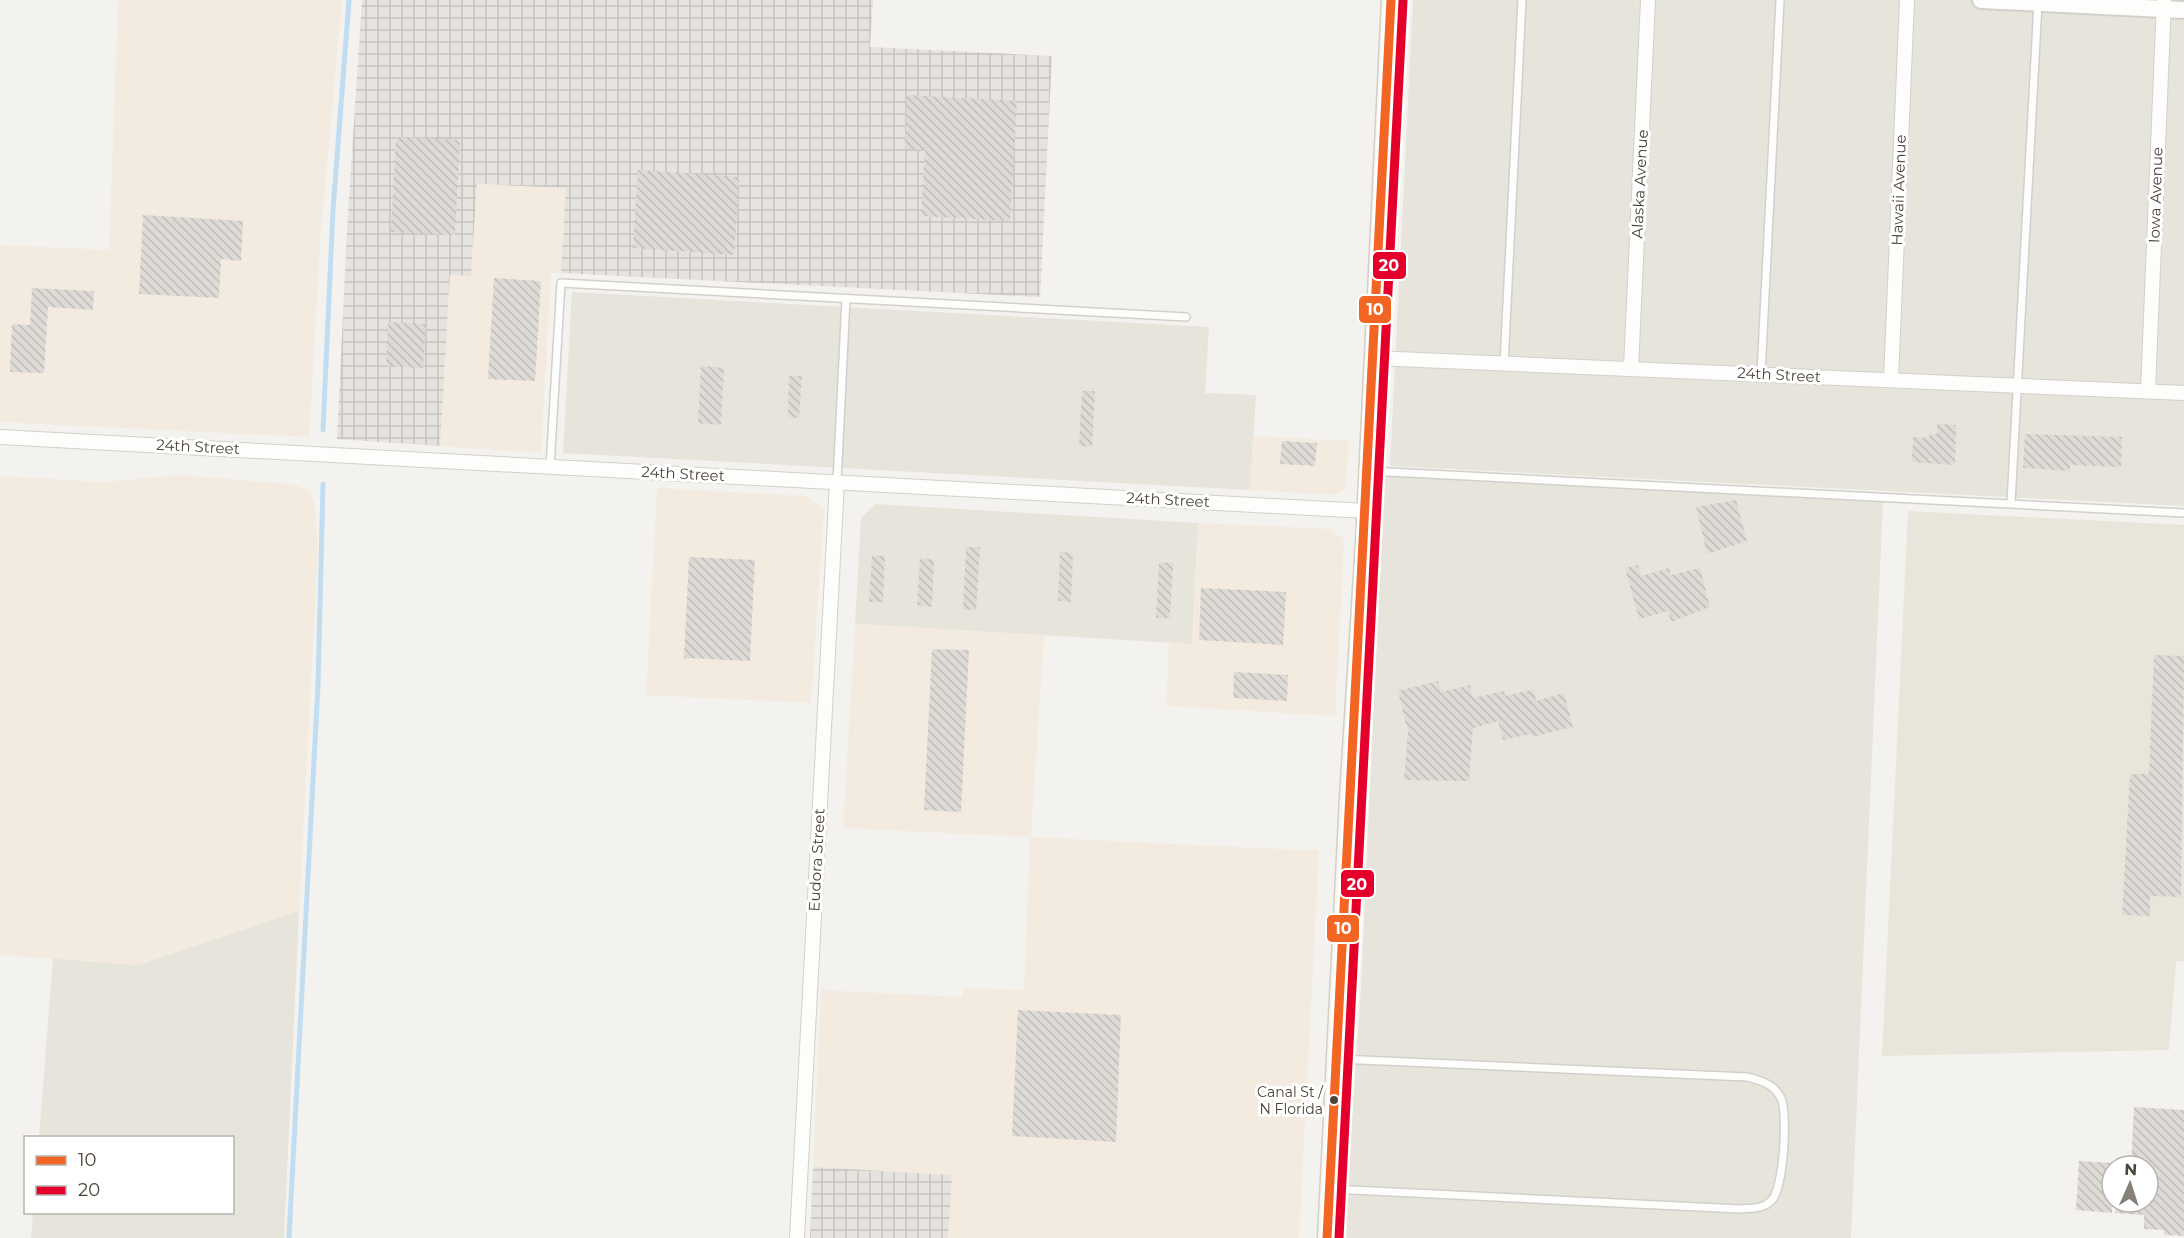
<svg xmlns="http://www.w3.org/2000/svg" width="2184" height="1238" viewBox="0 0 2184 1238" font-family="Montserrat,sans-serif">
<defs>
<pattern id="industrial-grid" width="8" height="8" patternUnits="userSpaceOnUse" patternTransform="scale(1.5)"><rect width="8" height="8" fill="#e6e2de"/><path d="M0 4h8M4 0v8" fill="none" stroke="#c7c3bf"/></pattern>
<pattern id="building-back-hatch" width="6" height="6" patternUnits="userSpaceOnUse" patternTransform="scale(1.5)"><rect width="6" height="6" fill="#dedbd6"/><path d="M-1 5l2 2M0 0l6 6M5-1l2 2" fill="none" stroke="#c0bdb8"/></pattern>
</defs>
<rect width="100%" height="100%" fill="#f4f2ee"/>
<g fill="#e7e4dc">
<path d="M1413,0H2184V506L1390,466Z"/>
<path d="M572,292L1209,327L1205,393L1256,395L1250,490L563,453Z"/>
<path d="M1384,476L1883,501L1851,1238H1344L1361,988Z"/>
<path d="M875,504L1198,523L1192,644L855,624L861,518Z"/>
<path d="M299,911L284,1238H31L33,1213L232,1212V1138L39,1137L53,958L138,965Z"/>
</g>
<g fill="#f3ebdf">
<path d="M118,0H342L321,230L309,437L0,422V245L109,250Z"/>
<path d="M477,184L566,188L561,273H551L541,453L440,446L450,274L471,275Z"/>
<path d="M1253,436L1349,441L1345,489L1335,495L1250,490Z"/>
<path d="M178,475L292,484L308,490L315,504L318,549L299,911L138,965L0,955V476L103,482Z"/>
<path d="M657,488L805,496L824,509L811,703L646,695Z"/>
<path d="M1198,523L1330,529L1344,539L1335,716L1166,706L1169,643L1192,644Z"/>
<path d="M855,624L1044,635L1031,837L1319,851L1299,1238H948L952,1175L813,1167L821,990L962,997L963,988L1024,990L1030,837L843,828Z"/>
</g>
<g fill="url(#industrial-grid)">
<path d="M362,0H873L870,47L1052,56L1040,297L561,273L566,188L477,184L471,276L450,275L440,446L337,439L347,230Z"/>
<path d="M813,1167L952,1175L948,1238H810Z"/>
</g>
<path fill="#eae5da" d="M1908,511L2184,525V961H2176L2169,1050L1882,1056Z"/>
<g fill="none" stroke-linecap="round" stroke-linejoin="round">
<g stroke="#c0ddf1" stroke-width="5">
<path d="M323,430L333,210L349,0"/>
<path d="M289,1238L318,685L323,484"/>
</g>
</g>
<g fill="url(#building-back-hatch)">
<path d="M907,95L1017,101L1010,221L921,216L925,150L905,149Z"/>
<path d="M396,137L460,140L455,235L391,232Z"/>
<path d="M638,170L739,177L734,255L633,248Z"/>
<path d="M143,215L243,221L241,261L221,259L219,298L139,294Z"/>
<path d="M494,278L541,281L535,381L488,379Z"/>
<path d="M32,288L94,291L93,310L48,307L44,373L10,372L12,324L30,325Z"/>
<path d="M388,322L426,324L423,368L386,366Z"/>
<path d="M701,366L724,368L721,425L698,423Z"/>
<path d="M789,376H802L799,418L788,417Z"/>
<path d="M1082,391H1095L1092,447L1079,446Z"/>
<path d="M1937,424L1956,425L1955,465L1912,462L1913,437L1929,438L1930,433L1937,434Z"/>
<path d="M2025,434L2122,437L2121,467L2070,465V471L2023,468Z"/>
<path d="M1282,441L1317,443L1315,466L1280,464Z"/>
<path d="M1736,500L1747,541L1707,554L1696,507Z"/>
<path d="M966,547H980L976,610L963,609Z"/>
<path d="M1060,552L1073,553L1071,602L1058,601Z"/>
<path d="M872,556H885L883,602H869Z"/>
<path d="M689,557L755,560L750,661L684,658Z"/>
<path d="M920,558L934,560L932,607L917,605Z"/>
<path d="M1159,562L1173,563L1170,618H1156Z"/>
<path d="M1638,565L1641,576L1669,568L1671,575L1700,568L1710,607L1671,622L1668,611L1639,619L1625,568Z"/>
<path d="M1201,588L1286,592L1283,645L1199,640Z"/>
<path d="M932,649L969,650L961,812L924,810Z"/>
<path d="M2154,655L2184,656L2181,897L2150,896V916L2122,915L2130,774H2149Z"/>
<path d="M1234,672L1288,675L1287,701L1233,698Z"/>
<path d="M1438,681L1441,692L1470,685L1473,698L1504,691L1505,696L1534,689L1536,701L1564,693L1573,727L1532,737L1531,734L1503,740L1498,721L1473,728L1469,781L1404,780L1408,732L1398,691Z"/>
<path d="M1018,1010L1121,1015L1116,1142L1012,1136Z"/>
<path d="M2134,1107L2184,1110V1236L2164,1235V1230L2144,1229V1215L2115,1213V1202H2148V1166H2131Z"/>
<path d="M2079,1161L2112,1163V1213L2076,1210Z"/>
</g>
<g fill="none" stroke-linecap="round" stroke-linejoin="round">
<defs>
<g id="service">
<path d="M1504,365L1522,0"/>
<path d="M1761,374L1780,0"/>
<path d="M550,467L561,283L1186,317"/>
<path d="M1369,471L2184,513"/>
<path d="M837,482L846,299"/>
<path d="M2011,503L2038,3"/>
<path d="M1331,1189L1740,1209C1751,1208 1763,1209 1771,1201C1784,1189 1788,1113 1781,1098C1774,1084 1760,1080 1747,1077L1338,1059"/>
</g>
<g id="minor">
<path d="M1373,358L2184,393"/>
<path d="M1631,368L1648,0"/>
<path d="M1891,380L1907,0"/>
<path d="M2148,391L2164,0"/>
<path d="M0,437L1366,511"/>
<path d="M797,1238L837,482"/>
</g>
<path id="tertiary" d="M1981,0L2184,10"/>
<path id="secondary" d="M1327,1238L1349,797L1365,543L1391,0"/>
</defs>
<use href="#service" stroke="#d2d0cb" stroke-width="10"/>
<use href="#minor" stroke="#d2d0cb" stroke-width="16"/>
<use href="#tertiary" stroke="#d2d0cb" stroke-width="20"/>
<use href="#secondary" stroke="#d3cfc5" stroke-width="21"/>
<use href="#service" stroke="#fdfdfc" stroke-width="7"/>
<use href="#minor" stroke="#fdfdfc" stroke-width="14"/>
<use href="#tertiary" stroke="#fdfdfc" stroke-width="16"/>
<use href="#secondary" stroke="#f7f6f1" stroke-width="18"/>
<defs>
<path id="bus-1" d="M1327,1238L1391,0"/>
<path id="bus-2" d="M1339,1238L1403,1"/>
</defs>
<use href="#bus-1" stroke="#fff" stroke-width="14"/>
<use href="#bus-2" stroke="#fff" stroke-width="14"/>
<use href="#bus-1" stroke="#f26522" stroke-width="9"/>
<use href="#bus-2" stroke="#e4002b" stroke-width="9"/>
</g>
<circle fill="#4b4439" stroke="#fff" stroke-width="2" cx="1334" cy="1100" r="5"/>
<g text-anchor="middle" stroke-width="6" stroke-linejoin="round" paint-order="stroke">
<g font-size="14" fill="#4b4439" stroke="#fff" text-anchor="end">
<text x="1323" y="1097">Canal St /<tspan x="1323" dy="17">N Florida</tspan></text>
</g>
<g font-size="15" fill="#4b4439" stroke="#fff">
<text transform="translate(1640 184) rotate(-87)" y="5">Alaska Avenue</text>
<text transform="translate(1899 190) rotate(-88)" y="5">Hawaii Avenue</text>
<text transform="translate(2156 195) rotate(-88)" y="5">Iowa Avenue</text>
<text transform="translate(1779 375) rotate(3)" y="5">24th Street</text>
<text transform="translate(198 447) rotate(3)" y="5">24th Street</text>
<text transform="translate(683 474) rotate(3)" y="5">24th Street</text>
<text transform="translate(1168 500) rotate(3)" y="5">24th Street</text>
<text transform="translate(817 860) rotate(-87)" y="5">Eudora Street</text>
</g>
</g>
<g stroke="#fff" stroke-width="2">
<rect x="1372" y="251" width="35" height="29" rx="6" fill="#e4002b"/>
<rect x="1358" y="295" width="34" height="29" rx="6" fill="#f26522"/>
<rect x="1340" y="869" width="35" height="29" rx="6" fill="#e4002b"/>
<rect x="1326" y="914" width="34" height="29" rx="6" fill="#f26522"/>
</g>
<g font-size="16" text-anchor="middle" font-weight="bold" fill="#fff">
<text x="1389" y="271">20</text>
<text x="1375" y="315">10</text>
<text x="1357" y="890">20</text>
<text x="1343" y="934">10</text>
</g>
<rect x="24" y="1136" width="210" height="78" fill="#ffffff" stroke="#b7b4b0" stroke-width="1.5"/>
<rect x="36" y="1156" width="30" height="9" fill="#f26522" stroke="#b7b4b0" stroke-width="1.5"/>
<text x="78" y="1166" font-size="18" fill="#4b4439">10</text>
<rect x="36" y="1186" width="30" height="9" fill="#e4002b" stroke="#b7b4b0" stroke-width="1.5"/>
<text x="78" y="1196" font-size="18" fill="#4b4439">20</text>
<g transform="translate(2130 1184) rotate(3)"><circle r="28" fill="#ffffff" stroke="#b7b4b0" stroke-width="1.5"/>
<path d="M0-4.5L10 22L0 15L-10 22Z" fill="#868178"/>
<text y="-9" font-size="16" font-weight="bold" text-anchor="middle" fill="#4b4439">N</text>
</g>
</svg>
